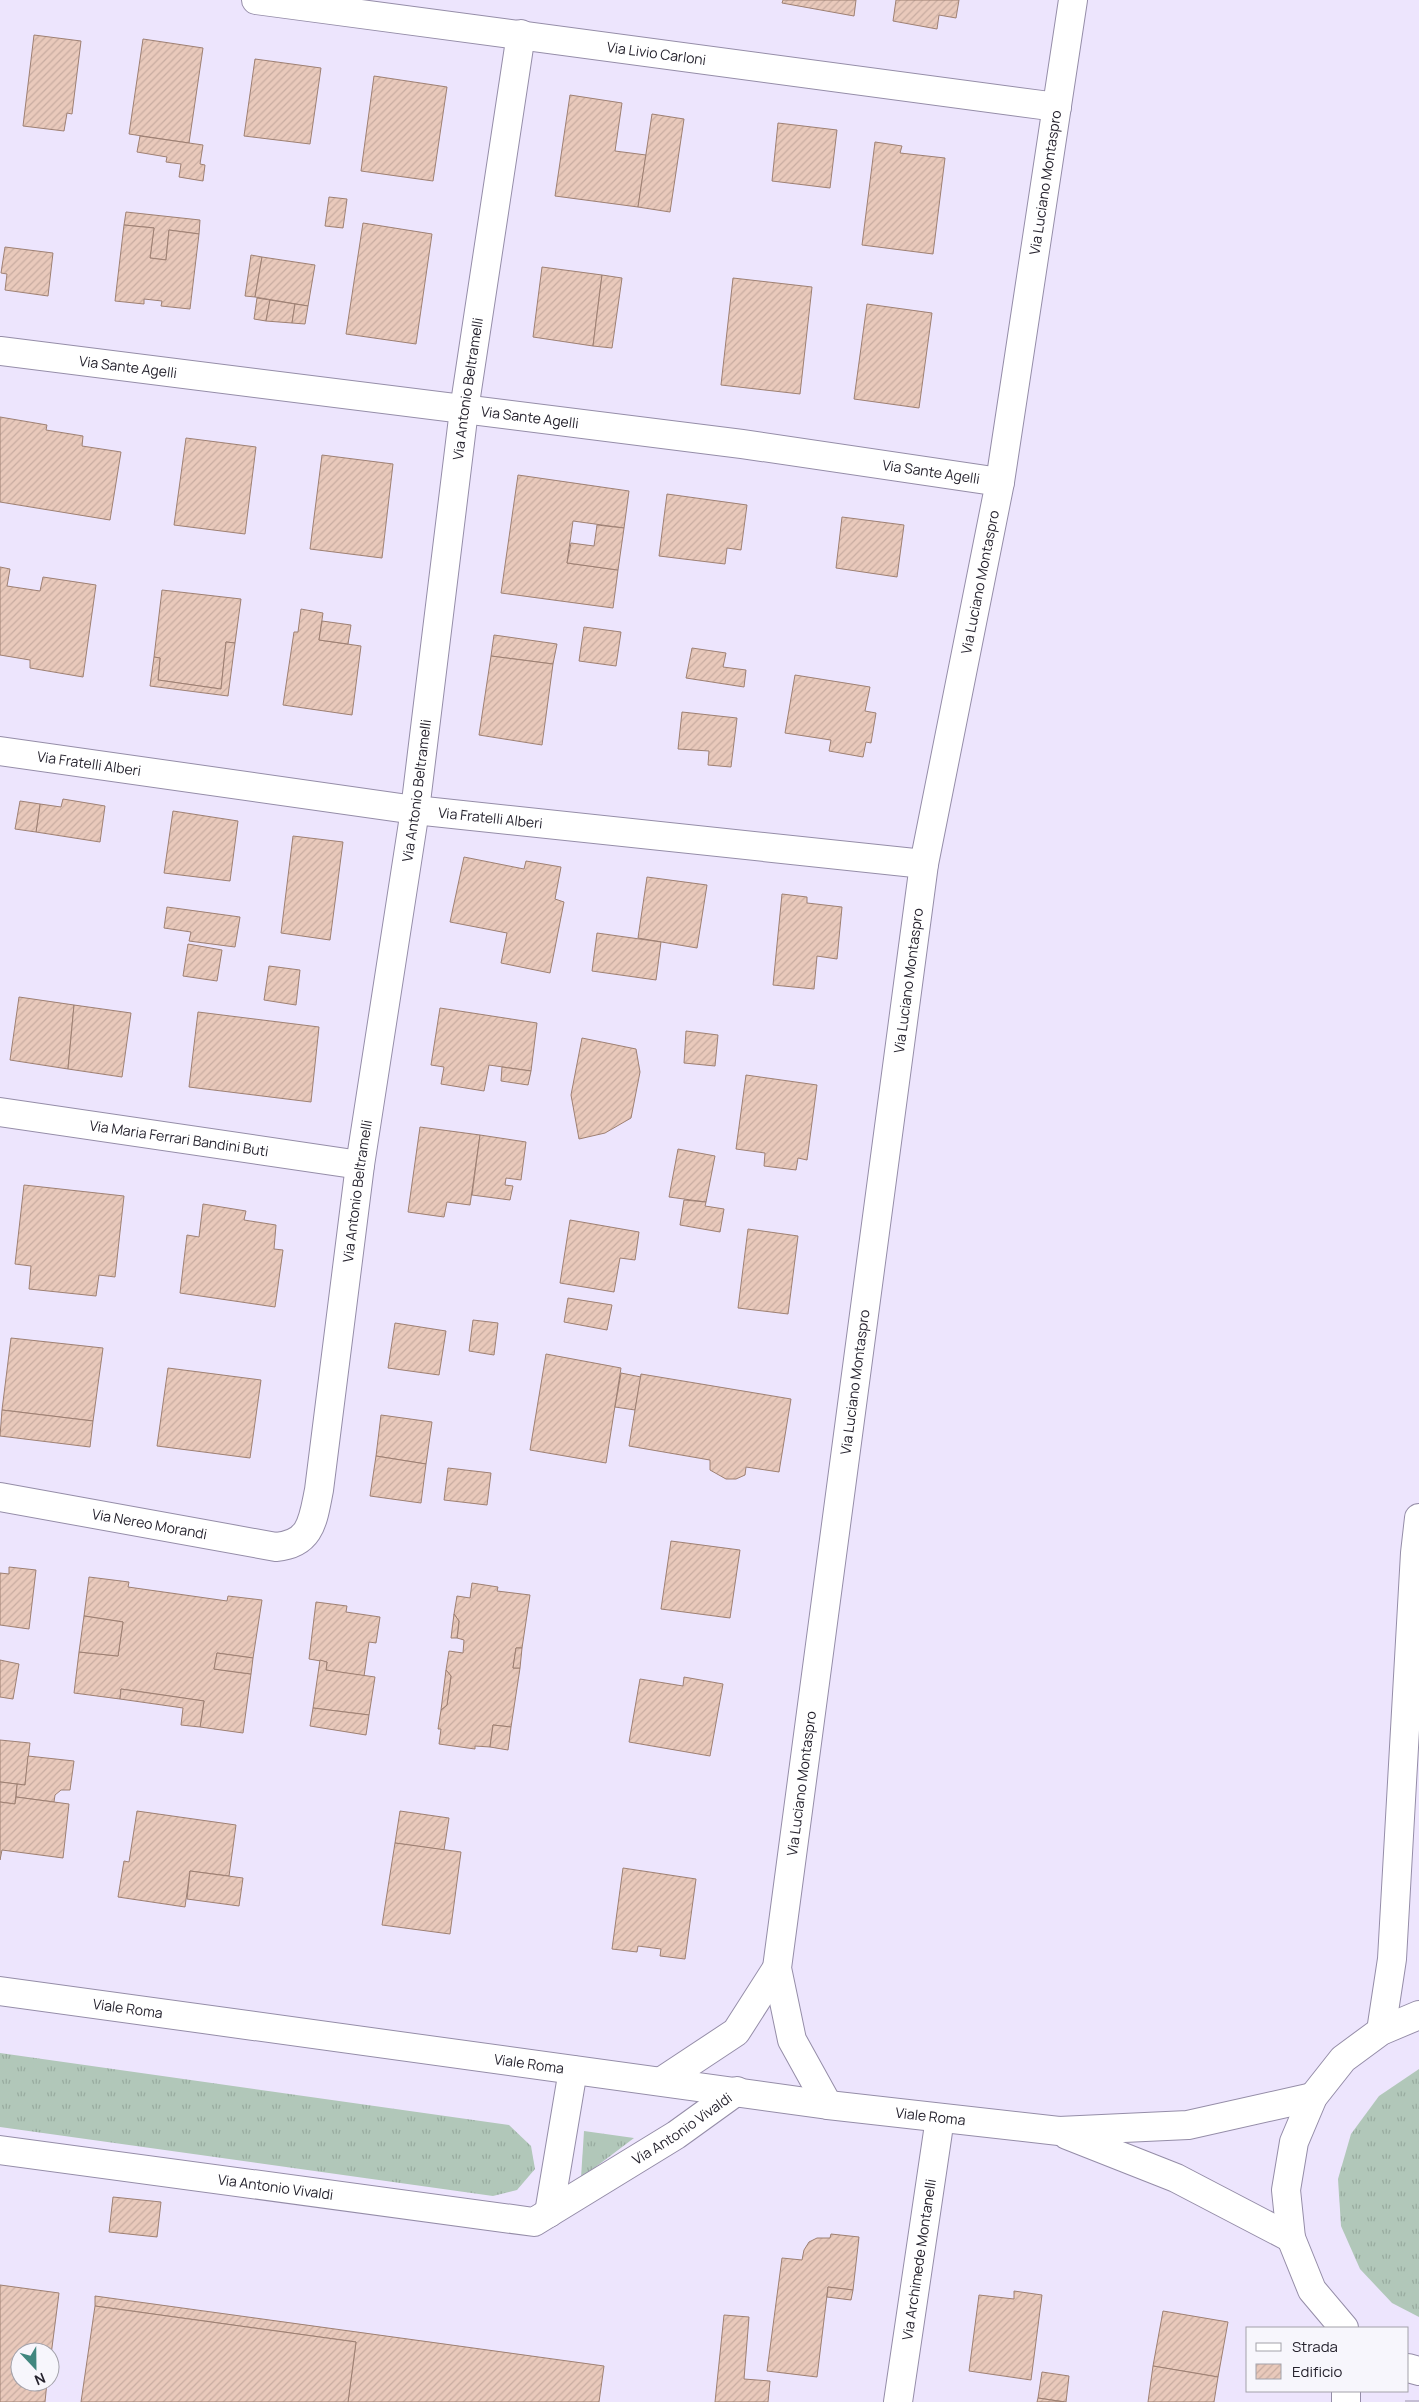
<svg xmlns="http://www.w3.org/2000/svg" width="1419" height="2402" viewBox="0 0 1419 2402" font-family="Manrope,sans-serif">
<defs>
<pattern id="grass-tufts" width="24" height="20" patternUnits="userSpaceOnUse" patternTransform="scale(1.25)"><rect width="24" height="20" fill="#b1c7b9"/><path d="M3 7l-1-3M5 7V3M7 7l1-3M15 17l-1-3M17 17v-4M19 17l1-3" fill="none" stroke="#98ab9f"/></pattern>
<pattern id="building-hatch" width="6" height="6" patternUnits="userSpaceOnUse" patternTransform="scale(1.25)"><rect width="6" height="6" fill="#e9c9bb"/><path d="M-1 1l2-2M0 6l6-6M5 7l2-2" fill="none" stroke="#c8aca1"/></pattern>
</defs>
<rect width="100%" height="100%" fill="#ede5fd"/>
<g fill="url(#grass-tufts)">
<path d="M0,2053L509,2125L531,2146L535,2169L517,2190L493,2196L0,2127Z"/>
<path d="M1419,2069V2317L1392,2303L1360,2269L1341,2226L1338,2179L1351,2134L1379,2096Z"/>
<path d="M584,2131L634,2138L581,2178Z"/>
</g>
<g fill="url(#building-hatch)" stroke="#9e8073">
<path d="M783,0H856L854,16L782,3Z"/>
<path d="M896,0H959L956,18L939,15L937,29L893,21Z"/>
<path d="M34,35L81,41L72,114L67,113L64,131L23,126Z"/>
<path d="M143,39L203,48L189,143L129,134Z"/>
<path d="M255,59L321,68L310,144L244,136Z"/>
<path d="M374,76L447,87L433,181L361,171Z"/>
<path d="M570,95L622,103L615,151L646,155L638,207L555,196Z"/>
<path d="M652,114L684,119L670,212L638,207Z"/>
<path d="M778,123L837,130L830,188L772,181Z"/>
<path d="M140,136L203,145L200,164L205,165L203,181L179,177L181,164L166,162L167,157L137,152Z"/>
<path d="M875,142L902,146L900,153L945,158L933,254L862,245Z"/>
<path d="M329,197L347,199L343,228L325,226Z"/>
<path d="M126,212L200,220L199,234L169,230L166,260L150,258L154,228L124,225Z"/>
<path d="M363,223L432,234L416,344L346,334Z"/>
<path d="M124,225L154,228L150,258L166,260L169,230L199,234L190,309L161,306L162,301L144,299V304L115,301Z"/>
<path d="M5,247L53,253L48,296L5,290L7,274L1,273Z"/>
<path d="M251,255L262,257L255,297L245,296Z"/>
<path d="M262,257L315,265L308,306L255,297Z"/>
<path d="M542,267L602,275L593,346L533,337Z"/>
<path d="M602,275L622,278L612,348L593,346Z"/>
<path d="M733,278L812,287L800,394L721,385Z"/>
<path d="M257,298L270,300L266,321L254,319Z"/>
<path d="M270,300L295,304L292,323L266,321Z"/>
<path d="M295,304L308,306L305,324L292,323Z"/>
<path d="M867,304L932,313L919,408L854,399Z"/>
<path d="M0,417L47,425L46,430L83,436L82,446L121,452L110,520L0,502Z"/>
<path d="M186,438L256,447L245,534L174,525Z"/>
<path d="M322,455L393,464L382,558L310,549Z"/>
<path d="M518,475L629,491L624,528L573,521L567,563L618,570L613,608L501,593Z"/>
<path d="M667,494L747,505L741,550L727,548L725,564L659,556Z"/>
<path d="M842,517L904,525L897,577L836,568Z"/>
<path d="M597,525L624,528L618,570L567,563L571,543L594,546Z"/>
<path d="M0,567L10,569L7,586L40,591L43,577L96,585L83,677L30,668V660L0,655Z"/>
<path d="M162,590L241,599L235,643L226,642L221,689L158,680L160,658L154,657Z"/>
<path d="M301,609L323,613L319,640L361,646L352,715L283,705L294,632H298Z"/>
<path d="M322,621L351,625L348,644L319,640Z"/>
<path d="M584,627L621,632L616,666L579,661Z"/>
<path d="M494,635L557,644L553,664L491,656Z"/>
<path d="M226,642L235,643L228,696L150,686L154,657L160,658L158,680L221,689Z"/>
<path d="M692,648L726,653L723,667L746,670L744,687L686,678Z"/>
<path d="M491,656L553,664L542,745L479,735Z"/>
<path d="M795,675L870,687L865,711L876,713L871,743L866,742L863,757L829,751L831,740L785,733Z"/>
<path d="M682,712L737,718L731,767L708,765L709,751L678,749Z"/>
<path d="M63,799L105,806L100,842L36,832L40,804L61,807Z"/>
<path d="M20,801L40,804L36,832L15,829Z"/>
<path d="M173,811L238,821L230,881L164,873Z"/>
<path d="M293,836L343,842L330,940L281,933Z"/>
<path d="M464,857L524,869L526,861L561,867L555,899L564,902L550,973L501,963L507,933L450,922Z"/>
<path d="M647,877L707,885L697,948L638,938Z"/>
<path d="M782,894L807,897V903L842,907L837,959L817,956L814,989L773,985Z"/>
<path d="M167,907L240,917L235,947L189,941L191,932L164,928Z"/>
<path d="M597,933L661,942L656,980L592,971Z"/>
<path d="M188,944L222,950L217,981L183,976Z"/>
<path d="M269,966L300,970L296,1005L264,1000Z"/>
<path d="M19,997L74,1005L68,1069L10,1060Z"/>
<path d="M74,1005L131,1013L122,1077L68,1069Z"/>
<path d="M440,1008L537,1023L531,1071L489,1065L484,1091L441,1084L444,1067L431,1065Z"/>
<path d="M198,1012L319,1027L311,1102L189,1087Z"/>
<path d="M686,1031L718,1035L715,1066L684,1063Z"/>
<path d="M582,1038L636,1049L640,1072L631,1118L605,1133L579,1139L571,1095Z"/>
<path d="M502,1067L531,1071L528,1085L501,1081Z"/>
<path d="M746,1075L817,1085L807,1160L798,1158L796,1170L764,1166L765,1153L736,1149Z"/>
<path d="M420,1127L480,1135L470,1205L447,1202L444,1217L408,1212Z"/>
<path d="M480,1135L526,1142L521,1180L506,1178L505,1185L513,1186L510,1200L472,1195Z"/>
<path d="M678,1149L715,1156L706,1202L669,1197Z"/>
<path d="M24,1185L124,1196L115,1277L99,1275L96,1296L29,1289L31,1266L15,1264Z"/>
<path d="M684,1200L706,1202L705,1206L724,1209L720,1232L680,1225Z"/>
<path d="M203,1204L246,1211L244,1220L276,1225L274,1249L283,1250L275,1307L180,1293L187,1235L199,1237Z"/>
<path d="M570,1220L639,1232L635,1260L620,1258L614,1292L560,1283Z"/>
<path d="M748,1229L798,1236L788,1314L738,1308Z"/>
<path d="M568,1298L612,1305L607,1330L564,1322Z"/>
<path d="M473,1320L498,1323L494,1355L469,1351Z"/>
<path d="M395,1323L446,1331L439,1375L388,1368Z"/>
<path d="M11,1338L103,1348L93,1421L2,1410Z"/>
<path d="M546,1354L621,1368L606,1463L530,1450Z"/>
<path d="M168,1368L261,1380L250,1458L157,1446Z"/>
<path d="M621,1373L641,1377L635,1410L615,1407Z"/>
<path d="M641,1374L791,1399L779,1472L746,1467L745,1475L736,1479H726L710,1470V1460L629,1446Z"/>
<path d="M2,1410L93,1421L90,1447L0,1436Z"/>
<path d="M381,1415L432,1422L426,1464L376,1456Z"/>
<path d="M376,1456L426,1464L421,1503L370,1496Z"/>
<path d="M448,1468L491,1473L487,1505L444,1500Z"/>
<path d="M671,1541L740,1550L730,1618L661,1609Z"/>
<path d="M9,1567L36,1570L29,1629L0,1625V1573L9,1574Z"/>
<path d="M89,1577L129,1582L128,1587L199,1597L227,1601L228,1596L262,1600L253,1658L217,1653L214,1669L251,1674L243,1733L200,1727L204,1701L121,1689L120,1699L74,1693L79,1652L118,1656L123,1622L84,1616Z"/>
<path d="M472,1583L498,1587L497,1591L530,1595L522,1648H516L513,1668H520L511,1727L493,1725L490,1747L475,1746V1749L439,1744L441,1729H438L441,1710L447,1705L451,1676L446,1670L449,1651L463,1653L464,1640L457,1638L459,1621L454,1614L457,1596L470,1598Z"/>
<path d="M316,1602L347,1606L346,1612L380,1617L376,1643L369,1642L364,1676L326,1670L327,1662L309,1659Z"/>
<path d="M454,1614L459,1621L457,1638H451Z"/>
<path d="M84,1616L123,1622L118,1656L79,1652Z"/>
<path d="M516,1648H522L520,1668H513Z"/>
<path d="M217,1653L253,1658L251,1674L214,1669Z"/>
<path d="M0,1660L19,1664L13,1699L0,1697Z"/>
<path d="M320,1660L327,1662L326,1670L375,1677L369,1715L313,1708Z"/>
<path d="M446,1670L451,1676L447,1705L441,1710Z"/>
<path d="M684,1677L723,1684L710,1756L629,1742L640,1679L683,1686Z"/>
<path d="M121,1689L204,1701L200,1727L181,1725L183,1708L120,1699Z"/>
<path d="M313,1708L369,1715L366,1735L310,1726Z"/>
<path d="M493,1725L511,1727L508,1750L490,1747Z"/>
<path d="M0,1740L30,1743L25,1785L0,1782Z"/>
<path d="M28,1756L74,1761L70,1790H61L55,1795L54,1802L16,1797L17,1784L25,1785Z"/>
<path d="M0,1782L17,1784L15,1804L0,1802Z"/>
<path d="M16,1797L69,1804L63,1858L2,1850L0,1860V1802L15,1804Z"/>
<path d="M137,1811L236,1825L229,1876L190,1871L185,1907L118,1897L124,1861L129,1862Z"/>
<path d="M400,1811L449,1818L444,1850L395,1843Z"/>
<path d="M395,1843L461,1852L450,1934L382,1925Z"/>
<path d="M623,1868L696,1879L685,1959L660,1956L661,1949L638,1946L637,1952L612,1949Z"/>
<path d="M190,1871L243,1878L239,1906L187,1899Z"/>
<path d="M113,2197L161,2202L157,2237L109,2232Z"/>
<path d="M831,2234L859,2237L853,2290L828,2287L817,2377L767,2371L782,2258L802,2260L804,2250L809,2242L817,2238H830Z"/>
<path d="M0,2285L59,2293L50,2363V2352H20V2382H47L45,2402H0Z"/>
<path d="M828,2287L853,2290L851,2300L827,2297Z"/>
<path d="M1014,2291L1042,2295L1031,2380L969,2371L979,2295L1014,2299Z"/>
<path d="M95,2296L604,2366L599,2402H348L356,2342L95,2306Z"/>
<path d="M95,2306L356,2342L348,2402H81Z"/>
<path d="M1163,2311L1228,2322L1218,2377L1153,2366Z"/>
<path d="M724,2315L749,2317L744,2379L770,2381L768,2402H715Z"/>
<path d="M1153,2366L1218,2377L1214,2402H1148Z"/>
<path d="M1042,2372L1069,2376L1066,2402L1038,2398Z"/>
<path d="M1038,2398L1064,2402H1037Z"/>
</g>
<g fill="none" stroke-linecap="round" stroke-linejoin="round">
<path stroke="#c5bed4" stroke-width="28" stroke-dasharray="28 14" stroke-linecap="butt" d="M1419,2402V2400"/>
<defs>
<g id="minor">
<path id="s1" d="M256,0L1057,107"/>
<path id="s2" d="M0,351L742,444L1000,482"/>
<path id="s3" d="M0,751L415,810L924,864"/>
<path id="s4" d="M0,1112L360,1165"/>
<path id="s5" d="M0,1497L276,1547C312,1544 313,1519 319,1490L360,1165L415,810L464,410L521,34"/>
<path d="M662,2081L736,2032L777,1968"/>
<path id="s6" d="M828,2105L792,2040L777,1968L924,864L1000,482L1073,0"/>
<path id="s7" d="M0,2150L534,2222L676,2135L737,2091"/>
<path d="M549,2213L573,2070"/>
<path id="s8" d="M898,2402L940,2118"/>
</g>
<g id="major">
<path id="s9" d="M0,1991L828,2105L1059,2131L1188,2125L1313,2097"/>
<path d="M1067,2135L1176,2178L1291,2238"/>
<path d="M1344,2328L1312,2290L1291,2238L1286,2190L1294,2142L1313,2097L1343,2059L1381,2031L1419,2015"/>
<path d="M1408,2368L1419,2371"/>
</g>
<g id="highway">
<path d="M1381,2031L1392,1959L1415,1553L1419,1518"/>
<path d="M1346,2402V2391"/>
</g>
</defs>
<use href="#minor" stroke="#958da8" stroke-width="30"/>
<use href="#major" stroke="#958da8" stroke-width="30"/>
<use href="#highway" stroke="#958da8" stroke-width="30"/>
<use href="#minor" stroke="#fff" stroke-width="28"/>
<use href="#major" stroke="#fff" stroke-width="28"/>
<use href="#highway" stroke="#fff" stroke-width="28"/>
</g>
<g text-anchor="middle" stroke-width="4" stroke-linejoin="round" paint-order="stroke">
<g font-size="14" fill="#26232e" stroke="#f7f6fc">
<text dy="5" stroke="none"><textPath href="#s1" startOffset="404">Via Livio Carloni</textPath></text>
<text dy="5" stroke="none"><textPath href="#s6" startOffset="1954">Via Luciano Montaspro</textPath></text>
<text dy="5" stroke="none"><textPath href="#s2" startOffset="129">Via Sante Agelli</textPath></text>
<text dy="5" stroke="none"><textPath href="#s5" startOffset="1471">Via Antonio Beltramelli</textPath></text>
<text dy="5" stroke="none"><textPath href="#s2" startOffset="534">Via Sante Agelli</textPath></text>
<text dy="5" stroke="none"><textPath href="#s2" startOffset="939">Via Sante Agelli</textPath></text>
<text dy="5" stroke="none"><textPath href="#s6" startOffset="1549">Via Luciano Montaspro</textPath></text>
<text dy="5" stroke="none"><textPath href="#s3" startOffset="90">Via Fratelli Alberi</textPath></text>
<text dy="5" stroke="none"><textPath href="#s5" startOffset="1066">Via Antonio Beltramelli</textPath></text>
<text dy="5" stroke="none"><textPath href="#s3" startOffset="495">Via Fratelli Alberi</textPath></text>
<text dy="5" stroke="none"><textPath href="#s6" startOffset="1144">Via Luciano Montaspro</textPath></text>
<text dy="5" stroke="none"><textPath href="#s4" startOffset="181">Via Maria Ferrari Bandini Buti</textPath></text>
<text dy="5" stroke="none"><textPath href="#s5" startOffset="661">Via Antonio Beltramelli</textPath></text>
<text dy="5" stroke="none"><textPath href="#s6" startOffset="739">Via Luciano Montaspro</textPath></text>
<text dy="5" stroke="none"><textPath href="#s5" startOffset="152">Via Nereo Morandi</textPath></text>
<text dy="5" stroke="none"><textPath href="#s6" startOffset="334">Via Luciano Montaspro</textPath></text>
<text dy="5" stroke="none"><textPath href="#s9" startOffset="129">Viale Roma</textPath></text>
<text dy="5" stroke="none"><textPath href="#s9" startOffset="534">Viale Roma</textPath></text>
<text dy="5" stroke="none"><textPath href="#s9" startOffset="939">Viale Roma</textPath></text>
<text dy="5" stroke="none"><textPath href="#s7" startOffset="714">Via Antonio Vivaldi</textPath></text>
<text dy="5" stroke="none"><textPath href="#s7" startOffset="278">Via Antonio Vivaldi</textPath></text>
<text dy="5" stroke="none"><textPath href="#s8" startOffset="144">Via Archimede Montanelli</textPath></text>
</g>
</g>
<rect x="1246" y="2327" width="162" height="65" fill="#f7f6fc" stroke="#a3a2aa"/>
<rect x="1256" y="2343" width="25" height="8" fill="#ffffff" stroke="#a3a2aa"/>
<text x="1292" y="2352" font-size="15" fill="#26232e">Strada</text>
<rect x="1256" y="2364" width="25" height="15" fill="url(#building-hatch)" stroke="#a3a2aa"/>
<text x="1292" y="2377" font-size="15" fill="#26232e">Edificio</text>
<g transform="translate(35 2367) rotate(158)"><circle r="24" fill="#f7f6fc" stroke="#a3a2aa"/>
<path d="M0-4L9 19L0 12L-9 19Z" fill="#41877f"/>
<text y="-8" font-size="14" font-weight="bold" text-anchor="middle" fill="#26232e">N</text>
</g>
</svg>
